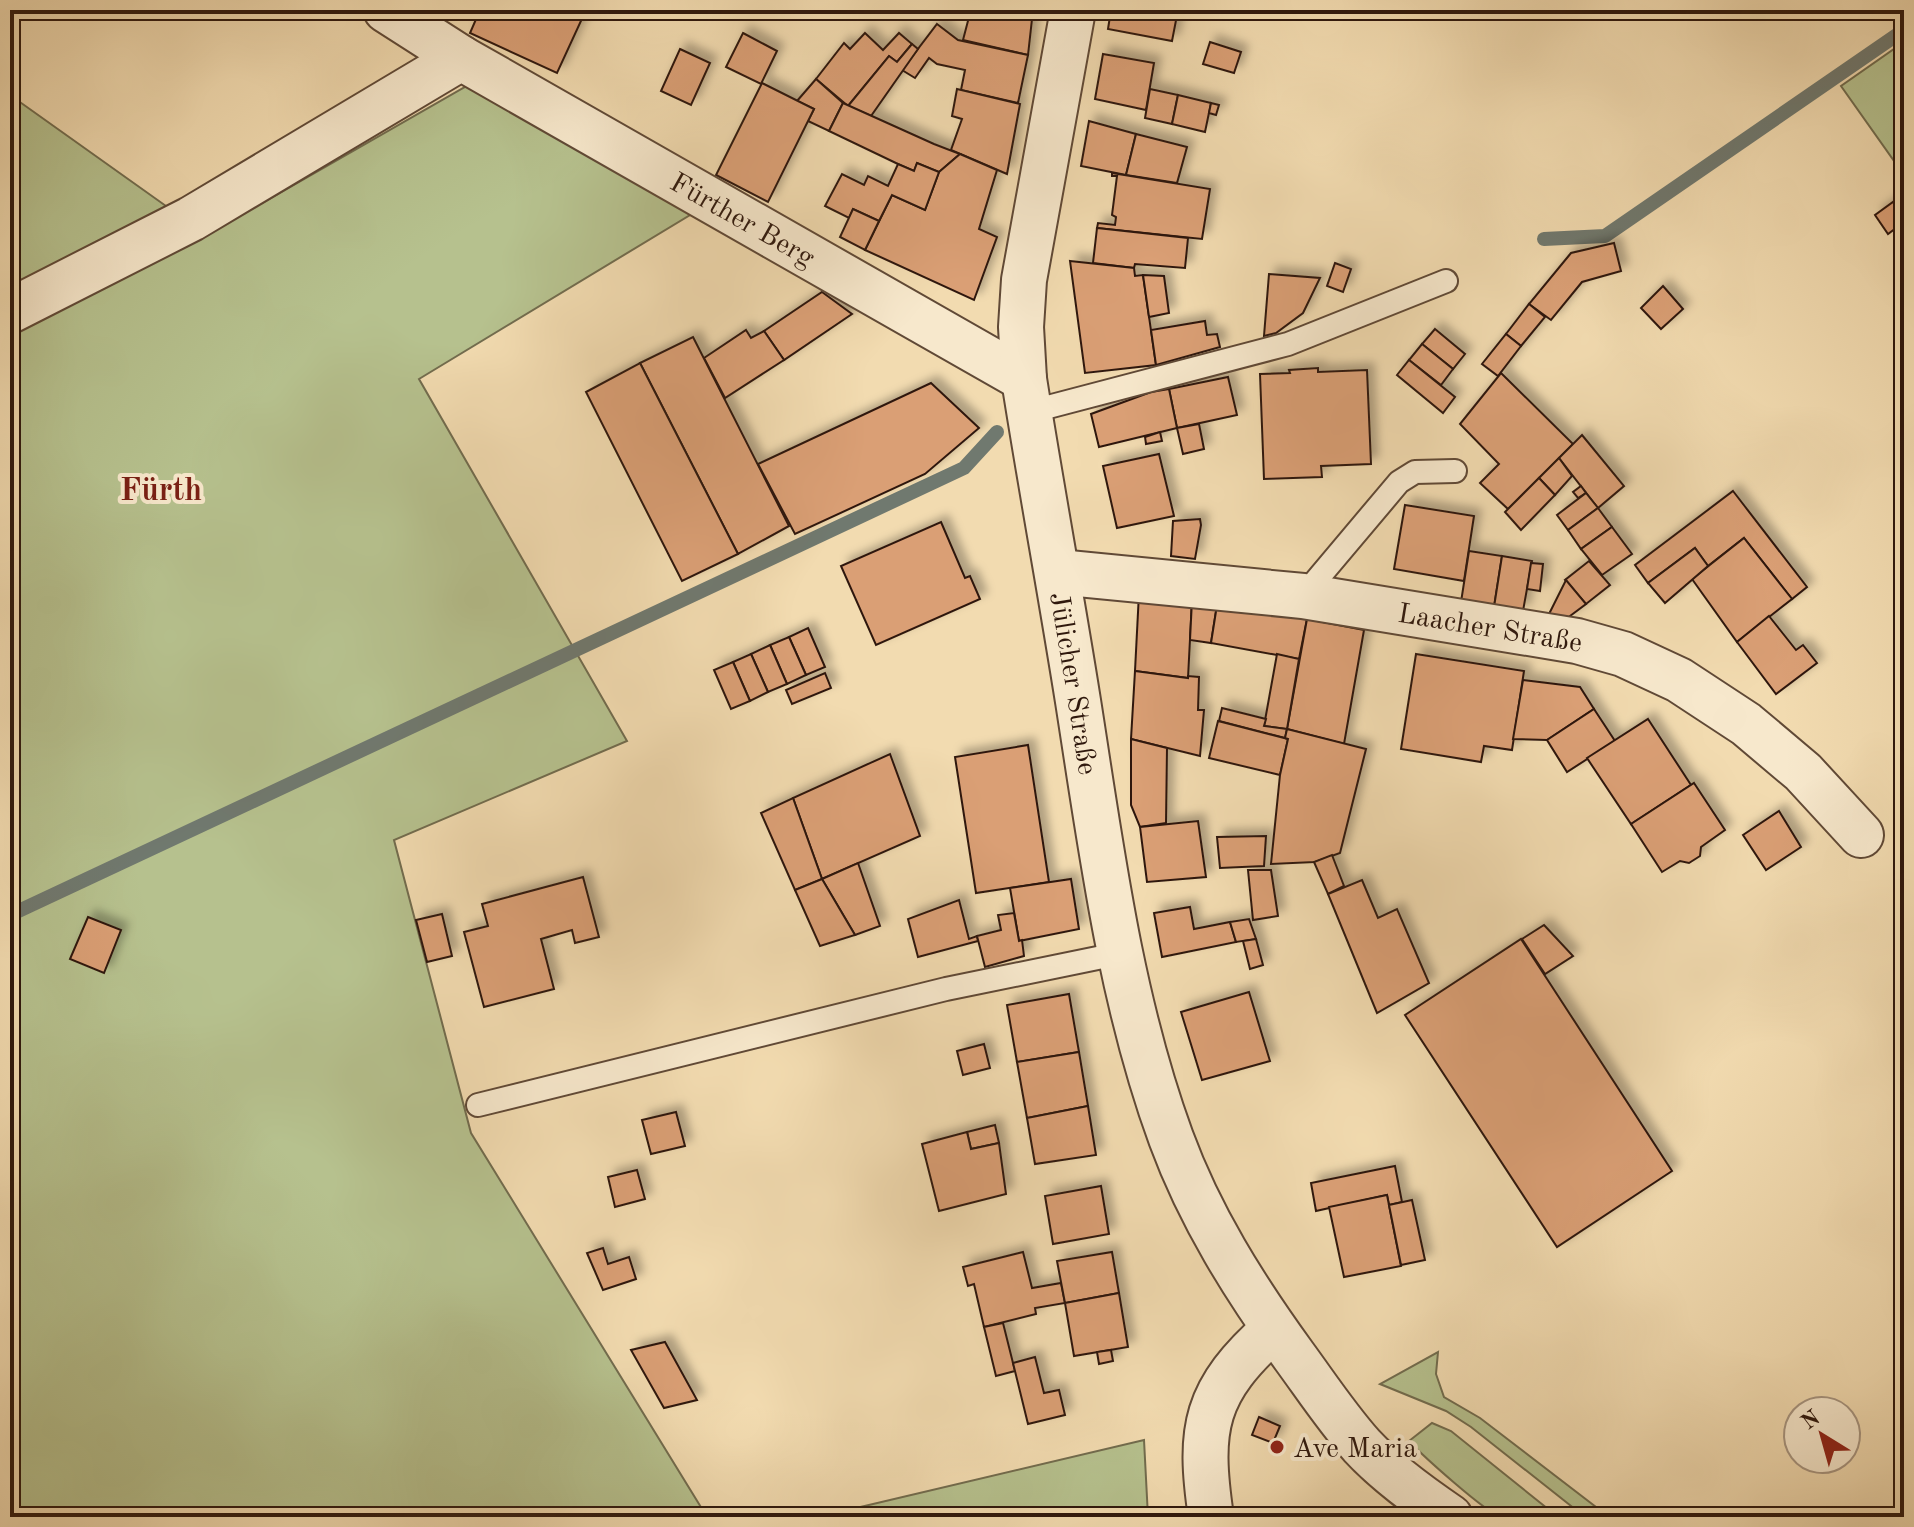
<svg xmlns="http://www.w3.org/2000/svg" width="1914" height="1527" viewBox="0 0 1914 1527" font-family="'Old Standard TT',serif">
<style>
.green{fill:#b6c18e;stroke:#726c4e;stroke-width:2}
.lines{fill:none;stroke-linecap:round;stroke-linejoin:round}
.stream{stroke:#70796f;stroke-width:14}
.building{fill:#da9f75;stroke:#2f180d;stroke-width:2;filter:url(#shadow)}
.service-casing{stroke:#604936;stroke-width:26}
.minor-casing{stroke:#604936;stroke-width:48}
.tertiary-casing{stroke:#604936;stroke-width:48}
.service{stroke:#f7e8cc;stroke-width:22}
.minor{stroke:#f7e8cc;stroke-width:44}
.tertiary{stroke:#f7e8cc;stroke-width:44}
.poi-dot{fill:#8f2418;stroke:#f7e8cc;stroke-width:3}
.labels{text-anchor:middle;stroke-width:8;stroke-linejoin:round;paint-order:stroke}
.street-label{font-size:28px;fill:#2f180d;stroke:#f7e8cc}
.poi-label{font-size:28px;fill:#2f180d;stroke:#f7e8cc;text-anchor:start}
.quarter-label{font-size:32px;font-weight:bold;fill:#7a1f14;stroke:#f7e8cc}
</style>
<defs>
<filter id="shadow"><feDropShadow dx="7" dy="-7" stdDeviation="4" flood-color="#0004"/></filter>
</defs>
<rect width="100%" height="100%" fill="#f2dbb0"/>
<filter id="stains"><feTurbulence type="fractalNoise" baseFrequency=".0025" numOctaves="4"/><feColorMatrix values="0 0 0 0 .2 0 0 0 0 .09 0 0 0 0 .02 0 0 0 .5 -.17"/></filter>
<radialGradient id="worn" r=".72"><stop offset=".6" stop-color="#630" stop-opacity="0"/><stop offset="1" stop-color="#630" stop-opacity=".3"/></radialGradient>
<!-- green -->
<g class="green">
<path d="M1904,42v133l-63,-89z"/>
<path d="M472,83l223,129 -276,167 208,362 -233,99 77,293 236,384h-697v-1188l252,-126z"/>
<path d="M10,95l163,116 -163,78z"/>
<path d="M1438,1352l-2,22 8,23 36,21 129,99h-24l-114,-90 -25,-16 -66,-27z"/>
<path d="M1432,1423l19,8 107,86c-15,0 -43,4 -57,0 -16,-5 -78,-61 -92,-76z"/>
<path d="M1144,1440l4,77h-330z"/>
</g>
<g class="lines">
<!-- stream -->
<g class="stream">
<path d="M1544,239l61,-3 299,-206"/>
<path d="M10,915l954,-447 33,-36"/>
</g>
</g>
<!-- building -->
<g class="building">
<path d="M480,10h106l-29,63 -87,-40z"/>
<path d="M962,10h71l-5,45 -65,-15 6,-23 -8,-2z"/>
<path d="M1111,10h67l-6,31 -64,-12z"/>
<path d="M937,24l21,16 70,15 -10,48 -57,-13 4,-20 -28,-6 -8,-6 -14,20 -13,-8z"/>
<path d="M743,33l34,18 -16,33 -35,-17z"/>
<path d="M865,33l18,17 16,-17 13,11 -15,18 -8,-6 -41,50 -32,-27 28,-36 6,6z"/>
<path d="M1210,42l31,10 -7,21 -31,-9z"/>
<path d="M912,44l6,5 -47,67 -23,-10 41,-50 8,6z"/>
<path d="M680,49l30,14 -19,42 -30,-14z"/>
<path d="M1103,54l51,9 -8,47 -51,-11z"/>
<path d="M816,79l27,24 -14,28 -21,-10 6,-12 -17,-8z"/>
<path d="M762,83l52,26 -46,93 -52,-27z"/>
<path d="M957,89l63,15 -13,70 -56,-24 11,-31 -10,-3z"/>
<path d="M1150,89l28,6 -6,29 -27,-6z"/>
<path d="M1178,95l33,8 -6,29 -33,-8z"/>
<path d="M843,103l91,41 26,10 -21,18 -22,-9 -3,8 -16,-7 -69,-33z"/>
<path d="M1211,103l8,2 -3,10 -7,-2z"/>
<path d="M1089,121l47,13 -10,41 -45,-9z"/>
<path d="M1136,134l51,13 -10,36 -51,-8z"/>
<path d="M960,154l37,16 -18,59 18,8 -23,63 -109,-50 27,-55 33,15 14,-38z"/>
<path d="M917,163l22,9 -14,38 -33,-15 -13,26 -26,-12 -4,9 -24,-12 17,-32 22,11 4,-9 20,10 10,-22 16,7z"/>
<path d="M1112,173l98,16 -8,50 -105,-11 1,-5 17,2 1,-8 -4,-2 5,-39h-5z"/>
<path d="M1893,202l11,15v5l-16,12 -13,-19z"/>
<path d="M853,209l26,12 -14,29 -25,-13z"/>
<path d="M1097,228l91,10 -3,30 -50,-4 -1,4 -41,-5z"/>
<path d="M1614,243l7,28 -39,11 -31,38 -22,-16 42,-51z"/>
<path d="M1070,261l64,7 1,8 8,-1 13,90 -71,8z"/>
<path d="M1335,263l16,6 -8,23 -16,-6z"/>
<path d="M1269,274l51,4 -17,35 -27,20 -12,3z"/>
<path d="M1143,275l21,1 5,37 -20,4z"/>
<path d="M1663,286l20,23 -22,20 -20,-21z"/>
<path d="M822,292l30,22 -68,46 -20,-29z"/>
<path d="M1529,304l16,13 -24,29 -15,-12z"/>
<path d="M1205,321l2,14 10,-1 3,13 -64,18 -5,-35z"/>
<path d="M1435,329l30,25 -12,15 -31,-25z"/>
<path d="M746,330l5,8 13,-7 20,29 -59,38 -21,-40z"/>
<path d="M1506,334l15,12 -23,30 -16,-12z"/>
<path d="M693,337l96,189 -51,28 -98,-191z"/>
<path d="M1422,344l31,25 -12,16 -32,-25z"/>
<path d="M1409,360l46,37 -12,16 -46,-38z"/>
<path d="M640,363l98,191 -56,27 -96,-189z"/>
<path d="M1318,368v4l49,-2 4,94 -50,2 1,11 -58,2 -4,-105 30,-1 -1,-3z"/>
<path d="M1501,373l72,71 -65,65 -28,-26 19,-19 -39,-40z"/>
<path d="M1228,377l9,38 -60,13 -8,-39z"/>
<path d="M931,383l48,45 -54,46 -130,60 -37,-70z"/>
<path d="M1169,389l8,39 -78,19 -8,-33 60,-22z"/>
<path d="M1199,424l5,25 -21,5 -6,-26z"/>
<path d="M1160,432l2,9 -16,3 -1,-7z"/>
<path d="M1582,435l42,51 -26,22 -39,-50z"/>
<path d="M1159,454l15,62 -57,12 -14,-62z"/>
<path d="M1559,458l13,18 -17,19 -16,-17z"/>
<path d="M1539,478l16,17 -34,35 -16,-18z"/>
<path d="M1581,486l5,7 -8,5 -5,-6z"/>
<path d="M1733,491l74,96 -15,12 -48,-61 -36,28 -13,-18 -47,35 -13,-18z"/>
<path d="M1586,493l12,15 -30,22 -11,-15z"/>
<path d="M1405,505l69,11 -10,65 -70,-12z"/>
<path d="M1598,508l14,19 -31,22 -13,-19z"/>
<path d="M1200,519l1,6 -6,34 -24,-3 2,-35z"/>
<path d="M941,522l24,56 5,-2 10,23 -104,46 -35,-79z"/>
<path d="M1612,527l20,27 -30,21 -21,-26z"/>
<path d="M1744,538l48,61 -55,43 -45,-63z"/>
<path d="M1695,548l13,18 -43,37 -17,-20z"/>
<path d="M1469,551l33,5 -8,51 -33,-5z"/>
<path d="M1502,556l30,5 -9,50 -29,-4z"/>
<path d="M1589,561l21,24 -24,19 -21,-24z"/>
<path d="M1531,563l12,1 -3,27 -13,-2z"/>
<path d="M1566,580l20,24 -20,15 -18,-3z"/>
<path d="M1139,593l53,7 -4,78 -53,-7z"/>
<path d="M1192,600l25,5 -6,38 -21,-3z"/>
<path d="M1217,605l90,14 -8,40 -88,-16z"/>
<path d="M1769,616l27,34 7,-5 14,18 -41,31 -39,-52z"/>
<path d="M1307,619l57,11 -20,114 -57,-15z"/>
<path d="M808,628l17,39 -19,8 -17,-38z"/>
<path d="M789,637l17,38 -19,9 -17,-39z"/>
<path d="M770,645l17,39 -19,8 -17,-38z"/>
<path d="M751,654l17,38 -18,9 -17,-39z"/>
<path d="M1277,654l22,5 -12,70 -23,-3z"/>
<path d="M1416,654l108,17 -12,79 -28,-4 -3,16 -80,-13z"/>
<path d="M733,662l17,39 -19,8 -17,-39z"/>
<path d="M1135,671l53,7v-2l11,1 -1,33h6l-4,46 -69,-17z"/>
<path d="M825,673l6,15 -39,16 -6,-14z"/>
<path d="M1523,680l57,7 14,22 -47,31 -34,-1z"/>
<path d="M1222,708l44,11 -2,7 23,3 -2,9 -66,-17z"/>
<path d="M1594,709l21,32 -48,31 -20,-32z"/>
<path d="M1648,719l43,66 -60,39 -44,-66z"/>
<path d="M1218,721l70,18 -8,36 -71,-17z"/>
<path d="M1287,729l79,20 -26,104 -25,9 -44,2 9,-89 8,-36 -3,-1z"/>
<path d="M1131,739l36,9 -1,75 -26,4 -9,-22z"/>
<path d="M1028,745l21,137 -73,11 -21,-136z"/>
<path d="M890,754l30,82 -98,43 -29,-81z"/>
<path d="M1694,783l31,47 -24,17 -1,9 -11,7 -9,-2 -18,11 -31,-48z"/>
<path d="M793,798l29,81 -27,11 -34,-77z"/>
<path d="M1779,811l22,36 -35,23 -23,-35z"/>
<path d="M1198,821l8,56 -59,5 -7,-55z"/>
<path d="M1266,836l-2,30 -44,2 -3,-31z"/>
<path d="M1332,855l12,31 -16,8 -14,-32z"/>
<path d="M858,863l22,63 -25,9 -33,-56z"/>
<path d="M1248,870h23l7,46 -25,4z"/>
<path d="M583,877l16,60 -24,6 -3,-13 -31,9 13,50 -70,18 -20,-75 24,-6 -6,-22z"/>
<path d="M822,879l33,56 -35,11 -25,-56z"/>
<path d="M1071,879l8,50 -60,12 -9,-53z"/>
<path d="M1362,880l16,38 19,-9 32,74 -52,30 -49,-119z"/>
<path d="M959,900l10,39 8,-3 1,5 -60,16 -10,-38z"/>
<path d="M1190,907l4,22 36,-7 6,20 -74,15 -8,-44z"/>
<path d="M1014,913l5,28 3,-1 2,16 -39,11 -8,-31 24,-6 -3,-15z"/>
<path d="M442,914l10,42 -25,6 -11,-42z"/>
<path d="M88,917l33,13 -17,43 -34,-14z"/>
<path d="M1249,919l7,20 -20,3 -6,-20z"/>
<path d="M1544,925l29,31 -28,18 -23,-35z"/>
<path d="M1256,939l7,26 -13,4 -7,-28z"/>
<path d="M1521,939l151,232 -115,76 -152,-232z"/>
<path d="M1249,992l21,69 -68,19 -21,-68z"/>
<path d="M1069,994l10,58 -62,10 -10,-57z"/>
<path d="M984,1044l6,24 -27,7 -6,-24z"/>
<path d="M1079,1052l9,54 -61,12 -10,-56z"/>
<path d="M1088,1106l8,49 -61,9 -8,-46z"/>
<path d="M676,1112l9,34 -34,8 -9,-34z"/>
<path d="M995,1125l4,18 -28,6 -4,-17z"/>
<path d="M967,1132l4,17 28,-6 7,51 -67,17 -17,-67z"/>
<path d="M1395,1166l7,36 -13,3 -2,-10 -71,16 -5,-28z"/>
<path d="M637,1170l8,29 -30,8 -7,-30z"/>
<path d="M1101,1186l8,48 -56,10 -8,-48z"/>
<path d="M1387,1195l14,71 -57,11 -15,-70z"/>
<path d="M1412,1200l13,60 -24,5 -12,-60z"/>
<path d="M603,1248l5,16 21,-7 7,22 -33,11 -16,-37z"/>
<path d="M1023,1252l9,36 29,-5 4,20 -30,5 1,6 -52,13 -10,-43 -6,2 -5,-19z"/>
<path d="M1112,1252l7,41 -54,10 -8,-42z"/>
<path d="M1119,1293l9,54 -54,9 -9,-53z"/>
<path d="M1003,1323l12,48 -19,5 -12,-49z"/>
<path d="M665,1342l32,58 -33,8 -33,-58z"/>
<path d="M1111,1350l2,11 -14,3 -2,-12z"/>
<path d="M1035,1357l9,36 15,-3 6,25 -37,9 -15,-61z"/>
<path d="M1259,1417l21,9 -7,17 -21,-8z"/>
</g>
<g class="lines">
<defs>
<g id="service">
<path d="M1029,412l259,-68 158,-63"/>
<path d="M1303,596l96,-114 16,-10 40,-1"/>
<path d="M478,1105l468,-116 176,-36"/>
</g>
<g id="minor">
<path d="M386,10l75,48"/>
<path id="s1" d="M10,311l181,-92 270,-161 563,321"/>
<path id="s2" d="M1058,572l245,24 274,45 46,13 56,26 67,44 57,48 58,63"/>
<path d="M1211,1517c-13,-89 -7,-126 63,-188"/>
</g>
<g id="tertiary">
<path id="s3" d="M1073,10l-49,270 -3,47 3,52c17,108 37,215 54,322 23,146 42,298 93,437 29,79 73,149 123,218 22,30 43,62 68,90 25,27 57,50 88,71"/>
</g>
</defs>
<!-- service casing -->
<use href="#service" class="service-casing"/>
<!-- minor casing -->
<use href="#minor" class="minor-casing"/>
<!-- tertiary casing -->
<use href="#tertiary" class="tertiary-casing"/>
<!-- service -->
<use href="#service" class="service"/>
<!-- minor -->
<use href="#minor" class="minor"/>
<!-- tertiary -->
<use href="#tertiary" class="tertiary"/>
</g>
<!-- markers -->
<circle class="poi-dot" cx="1277" cy="1447" r="8"/>
<g class="labels">
<!-- street labels -->
<g class="street-label">
<text dy="10" stroke="none"><textPath href="#s1" startOffset="842">Fürther Berg</textPath></text>
<text dy="10" stroke="none"><textPath href="#s2" startOffset="436">Laacher Straße</textPath></text>
<text dy="10" stroke="none"><textPath href="#s3" startOffset="682">Jülicher Straße</textPath></text>
</g>
<!-- poi labels -->
<g class="poi-label">
<text x="1293" y="1457">Ave Maria</text>
</g>
<!-- quarter labels -->
<g class="quarter-label">
<text x="161" y="500">Fürth</text>
</g>
</g>
<!-- margin -->
<rect width="1914" height="1527" fill="none" stroke="#f2dbb0" stroke-width="40"/>
<rect x="12" y="12" width="1890" height="1503" fill="none" stroke="#2f180d" stroke-width="4"/>
<rect x="20" y="20" width="1874" height="1487" fill="none" stroke="#2f180d" stroke-width="2"/>
<!-- north arrow -->
<g transform="translate(1822 1435) rotate(323)"><circle r="38" fill="#f7e8cc" stroke="#a79580" stroke-width="2"/>
<path d="M0-6L14 30L0 20L-14 30Z" fill="#8f2418"/>
<text y="-12" font-size="22" font-weight="bold" text-anchor="middle" fill="#2f180d">N</text>
</g>
<rect width="100%" height="100%" filter="url(#stains)"/>
<rect width="100%" height="100%" fill="url(#worn)"/>
</svg>
